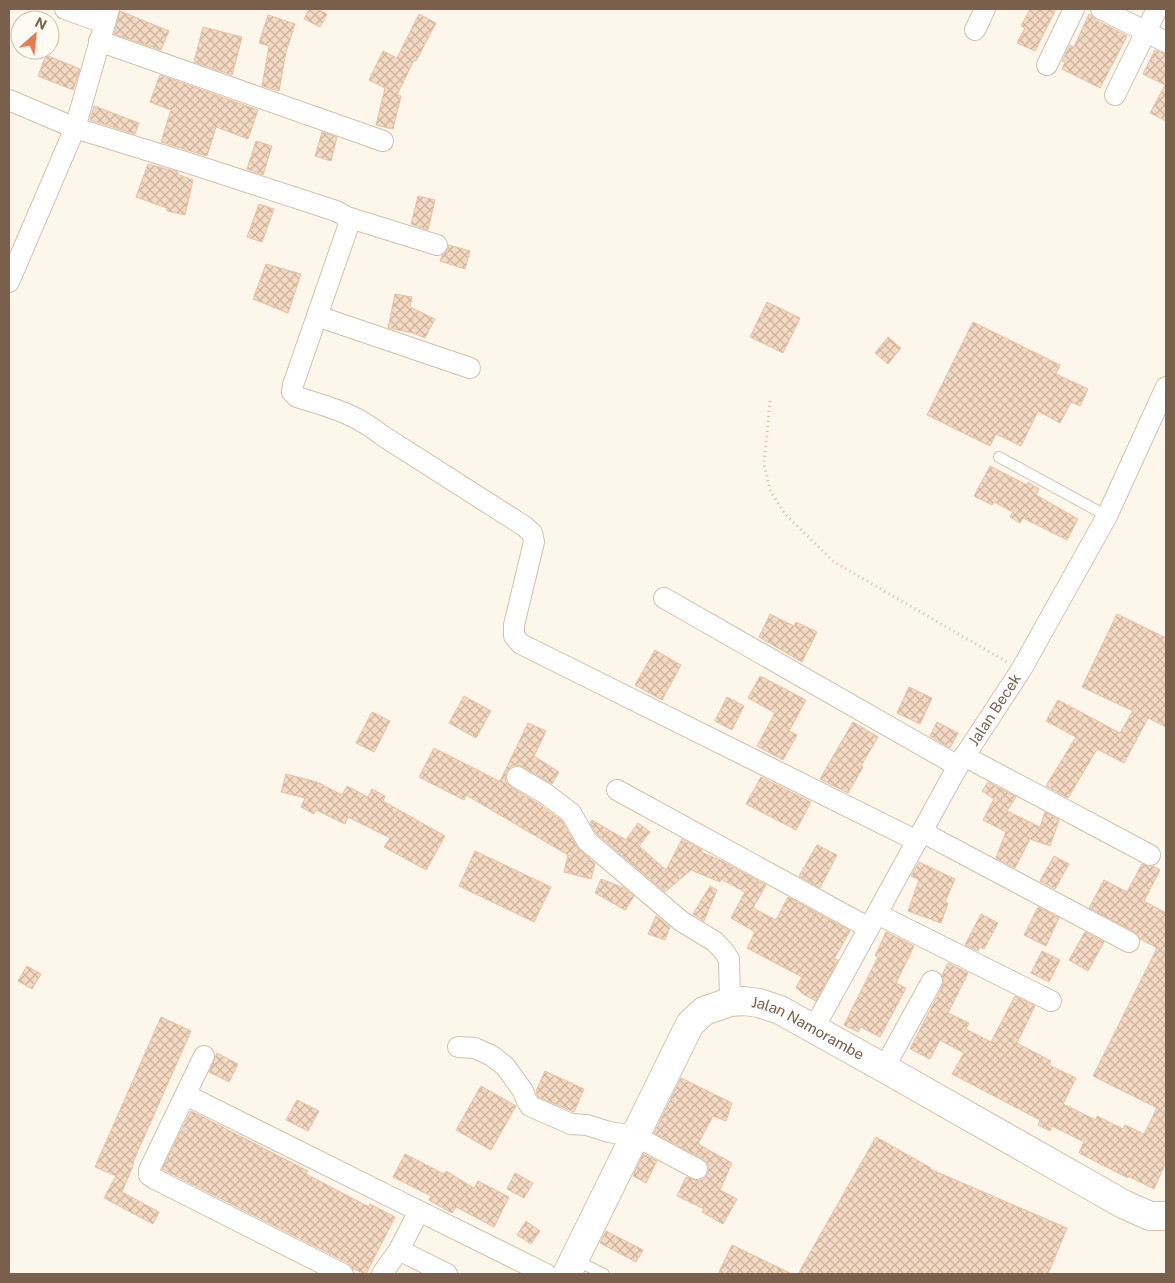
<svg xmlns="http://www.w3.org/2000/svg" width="1175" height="1283" viewBox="0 0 1175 1283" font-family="'Public Sans',sans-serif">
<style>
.building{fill:url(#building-cross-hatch);stroke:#e7c1a2}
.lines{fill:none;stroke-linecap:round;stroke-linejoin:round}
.lane-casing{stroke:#d1c0af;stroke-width:12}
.street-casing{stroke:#d1c0af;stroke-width:22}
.secondary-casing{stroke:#d4c1ad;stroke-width:30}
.path{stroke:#dabca4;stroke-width:3;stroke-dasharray:1 4;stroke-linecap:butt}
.lane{stroke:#fff;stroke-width:10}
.street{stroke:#fff;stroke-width:20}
.secondary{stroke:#fff;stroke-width:28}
.labels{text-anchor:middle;stroke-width:4;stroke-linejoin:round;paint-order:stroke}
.street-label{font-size:15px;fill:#7a604c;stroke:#fffbf3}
</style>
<defs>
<pattern id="building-cross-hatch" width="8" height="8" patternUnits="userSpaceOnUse" patternTransform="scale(1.25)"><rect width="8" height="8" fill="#f4d9c2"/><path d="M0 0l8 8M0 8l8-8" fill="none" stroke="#cbb3a0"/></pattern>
</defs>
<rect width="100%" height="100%" fill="#fdf7eb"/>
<!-- building -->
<g class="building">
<path d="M309,9h8l10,5 -7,13 -16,-8z"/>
<path d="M1030,9h26l-21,42 -18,-8 8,-15 -4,-2z"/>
<path d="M120,11l49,20 -8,19 -47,-16z"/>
<path d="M419,14l17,9 -20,38 -2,-1 -17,35 4,1 -8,33 -17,-4 9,-37 -16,-8 14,-29 14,7z"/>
<path d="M1089,14l7,6 31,16 -27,52 -38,-19 3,-7 -3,-1 8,-16 4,2z"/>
<path d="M268,15l27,9 -9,28 -7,39 -17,-5 7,-40 -10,-3z"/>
<path d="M203,27l39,10 -10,38 -38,-13z"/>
<path d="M1155,50l11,4v67l-16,-8 15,-28 -22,-11z"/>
<path d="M46,55l34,14 -7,21 -35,-14z"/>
<path d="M160,75l98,35 -10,29 -32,-12 -9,29 -46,-14 10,-32 -21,-8z"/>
<path d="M94,106l45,17 -4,11 -45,-14z"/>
<path d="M322,132l15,5 -6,24 -16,-5z"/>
<path d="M256,141l16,5 -9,29 -16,-6z"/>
<path d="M148,164l30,8 -1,2 16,6 -8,35 -18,-4v-3l-31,-11z"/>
<path d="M418,196l17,4 -7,30 -17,-6z"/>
<path d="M259,204l15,5 -12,33 -15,-5z"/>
<path d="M449,245l21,6 -5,18 -25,-8 2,-5 6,-7z"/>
<path d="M266,264l35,10 -13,39 -35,-14z"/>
<path d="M395,294l17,3 -2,10 25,12 -10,19 -12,-5 -25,-5z"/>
<path d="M767,302l33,16 -17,35 -33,-16z"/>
<path d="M973,322l87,43 -4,9 32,15 -8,17 -9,-4 -11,21 -22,-12 -17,35 -25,-12 -6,12 -63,-31z"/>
<path d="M888,337l13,11 -13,16 -13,-11z"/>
<path d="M990,466l37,19 1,-3 11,7 -3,6 42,24 -11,21 -44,-22 -3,5 -10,-6 3,-5 -19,-10 -2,3 -18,-9z"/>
<path d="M770,614l24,12 2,-4 21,10 -15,30 -43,-25z"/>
<path d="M1117,614l49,24v89l-18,-9 -24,45 -27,-14 -29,49 -22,-12 30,-49 -30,-16 12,-21 62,33 13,-22 -51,-24z"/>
<path d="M655,650l26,15 -19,35 -27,-15z"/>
<path d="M760,676l46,24 -17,31 8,4 -14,25 -26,-14 18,-33 -27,-15z"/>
<path d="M909,687l23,11 -12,26 -23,-11z"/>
<path d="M464,696l27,15 -15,27 -27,-15z"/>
<path d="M727,697l17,9 -12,24 -17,-9z"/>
<path d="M372,712l18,9 -16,31 -18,-9z"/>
<path d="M853,722l25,15 -17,29 2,1 -15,26 -28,-14z"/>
<path d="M937,722l21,11 -8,15 -20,-12z"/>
<path d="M528,723l18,8 -12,25 25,16 -7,12 -29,-17 -6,-2 -5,1 -5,5 -2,5 1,6 5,5 28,17 23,17 15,26 18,17 -4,15 -27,-7 4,-17 -102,-60 -2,5 -45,-23 15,-29 65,33 2,-2z"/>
<path d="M286,774l31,8 25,13 5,-9 21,11 4,-8 13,7 -2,5 62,35 -19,34 -42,-23 6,-9 -42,-21 -3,7 -29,-14 -2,4 -13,-7 4,-9 -24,-6z"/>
<path d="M761,777l50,25 -15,28 -50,-26z"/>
<path d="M988,782l28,15 -9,14 33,16 5,-15 14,8 -9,26 -20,-7 -15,29 -19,-10 10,-26 -23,-12 11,-21 -12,-8z"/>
<path d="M592,820l34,20 12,-17 12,9 -11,14 27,24 16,-31 20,11 -1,2 21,9 44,24 -13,23 23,12 12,-23 62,34 -16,28 4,1 -22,41 -13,-7 -7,-7 6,-10 -55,-29 8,-16 -24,-14 14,-26 -24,-13 -1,3 -29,-12 -26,22 -69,-59 -6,-10z"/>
<path d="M817,845l20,10 -17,33 -21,-12z"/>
<path d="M475,851l76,36 -17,35 -75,-36z"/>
<path d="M1054,856l15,8 -14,25 -15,-8z"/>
<path d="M919,862l36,17 -10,23 3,1 -7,20 -33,-12 11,-31 -8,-4z"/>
<path d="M1142,864l11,2 7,4 -16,31 22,12v249l-12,27 -26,-13v2l-49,-25 5,-11 -32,-16 -2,5 -12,-6 2,-5 -88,-46 12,-21 -24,-13 -10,19 -20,-10 32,-62 2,-6 -2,-6 6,-12 20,10 -20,40 21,10 -3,6 25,13 24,-46 20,10 -18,37 34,18 -2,4 27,13 -13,26 33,16 1,-4 26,13 2,-4 19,9 13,-26 -64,-32 64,-128 -17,-9 -5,-7 -46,-24 15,-28 23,12z"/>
<path d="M601,879l23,9 10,8 -9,14 -30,-17z"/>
<path d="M710,886l7,4 -13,31 -11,-7z"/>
<path d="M1038,907l21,11 -13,28 -22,-11z"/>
<path d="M981,914l17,9 -14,26 -4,-2 -2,4 -13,-6z"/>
<path d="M656,916l14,11 -5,13 -17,-6z"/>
<path d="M886,932l28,14 -18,37 10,5 -26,49 -19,-10 -3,5 -14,-7 34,-68 -3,-1z"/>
<path d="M1085,932l19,10 -16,29 -19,-11z"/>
<path d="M1042,951l18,9 -11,22 -18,-9z"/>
<path d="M27,966l14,8 -9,15 -14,-8z"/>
<path d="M161,1017l30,14 -58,131 1,1 -12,29 37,20 -6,12 -49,-26 12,-22 -21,-9z"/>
<path d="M217,1053l21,11 -9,18 -20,-10z"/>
<path d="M545,1071l39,18 -10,23 -36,-15 -2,-6z"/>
<path d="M681,1078l51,25 -6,18 -13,-5 -15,28 34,19 -12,27 17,9 -14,25 -21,-12 2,-3 -27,-13 9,-19 12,4 6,-2 3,-4 2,-6 -2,-7 -4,-3 -49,-26z"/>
<path d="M481,1086l35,20 -25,44 -35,-20z"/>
<path d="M297,1100l22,11 -11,20 -22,-11z"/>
<path d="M191,1111l117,60 -2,3 63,33 1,-3 25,13 -29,57 -13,-5 -5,-6 -186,-94z"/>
<path d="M876,1137l55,31 -1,1 137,59 -19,46h-250z"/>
<path d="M405,1154l39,20 2,-3 28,17 4,-7 31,16 -15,30 -38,-20 -4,6 -23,-13 2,-4 -38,-19z"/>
<path d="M643,1154l14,7 -11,22 -13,-7z"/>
<path d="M515,1173l18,10 -9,15 -17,-9z"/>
<path d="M526,1221l14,10 -9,13 -14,-9z"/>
<path d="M606,1231l37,19 -7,12 -36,-19z"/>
<path d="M732,1245l60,29h-74z"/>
</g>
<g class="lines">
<defs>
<g id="lane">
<path d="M999,457l108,59"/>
<path d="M575,1260l29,14"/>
</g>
<g id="street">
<path d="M65,9l39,14"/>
<path d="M1101,9l65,33"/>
<path d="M975,30l10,-21"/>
<path d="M99,41l284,100"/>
<path d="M1047,65l27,-56"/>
<path d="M1115,95l42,-86"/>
<path d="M9,100l66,28 123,38 138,45 11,6 90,28"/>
<path d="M347,217l2,7 -56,161 -1,7 5,5c35,11 57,16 86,39l141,90 8,7 2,9 -20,83v11l7,8 396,197"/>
<path d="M9,282l66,-154 34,-119"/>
<path d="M317,316l153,52"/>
<path d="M664,598l294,168"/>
<path d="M964,756l186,99"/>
<path d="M517,777l29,17 25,19 16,28 94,80 33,20 8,8 7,10 1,43"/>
<path d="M617,790l252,138"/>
<path d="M922,832l207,110"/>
<path d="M877,914l174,87"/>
<path id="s1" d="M814,1028l144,-262 63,-96 86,-154 59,-129"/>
<path d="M458,1047l17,1 17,8 13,10 18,25 3,8 4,7 41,18 16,1 22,7 26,4 62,33"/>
<path d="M204,1056l-55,114v5l6,4 188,95"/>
<path d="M884,1068l48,-87"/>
<path d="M186,1095l233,116 -20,39 -17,24"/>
<path d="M419,1211l127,63"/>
<path d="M399,1250l48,24"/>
</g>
<g id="secondary">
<path id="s2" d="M567,1274l123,-250 14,-13 26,-9 14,-1 15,2 21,7 104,58 239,136 27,12h16"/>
</g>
</defs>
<!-- lane casing -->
<use href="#lane" class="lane-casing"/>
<!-- street casing -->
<use href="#street" class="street-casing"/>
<!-- secondary casing -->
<use href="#secondary" class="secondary-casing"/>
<!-- path -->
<path class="path" d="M770,401l-6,63 6,26 14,23 50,49 173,100"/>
<!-- lane -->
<use href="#lane" class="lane"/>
<!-- street -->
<use href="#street" class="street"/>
<!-- secondary -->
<use href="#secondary" class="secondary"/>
</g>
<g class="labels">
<!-- street labels -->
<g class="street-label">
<text dy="5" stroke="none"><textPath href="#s1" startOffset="366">Jalan Becek</textPath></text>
<text dy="5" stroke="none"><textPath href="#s2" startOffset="409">Jalan Namorambe</textPath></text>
</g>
</g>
<!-- border -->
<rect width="1175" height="1283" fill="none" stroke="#7a604c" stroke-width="20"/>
<!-- north arrow -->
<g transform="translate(35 35) rotate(27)"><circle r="24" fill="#fffbf3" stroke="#cabdb0"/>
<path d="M0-4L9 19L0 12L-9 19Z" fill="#e97b4f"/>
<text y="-8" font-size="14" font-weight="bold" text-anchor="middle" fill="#7a604c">N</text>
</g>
</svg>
